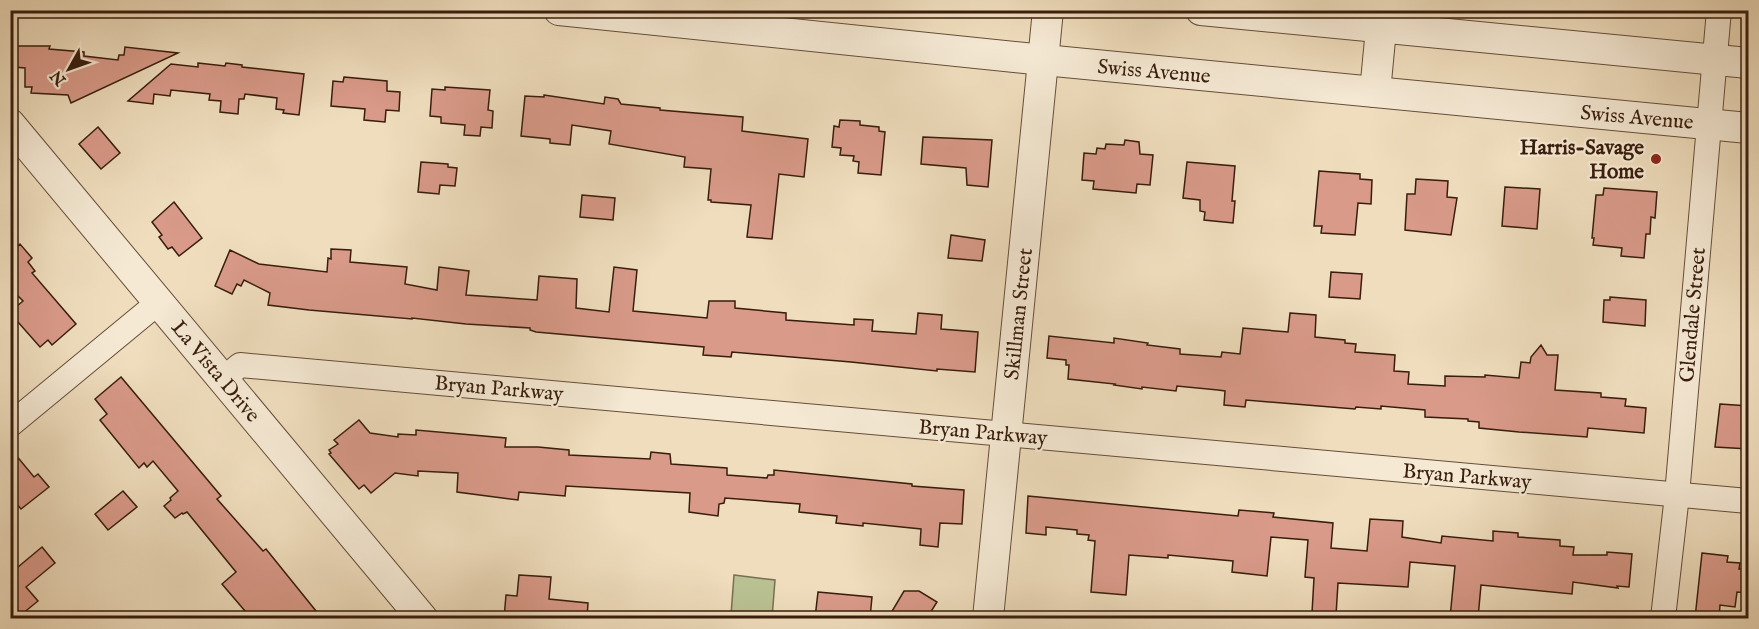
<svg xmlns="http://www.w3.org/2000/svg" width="1759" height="629" viewBox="0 0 1759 629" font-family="'IM FELL English',serif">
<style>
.green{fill:#b9c192;stroke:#786f50;stroke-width:1.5}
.building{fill:#d99a89;stroke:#381d0d;stroke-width:1.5}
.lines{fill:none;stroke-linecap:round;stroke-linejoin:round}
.minor-casing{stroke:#664d39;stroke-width:26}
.tertiary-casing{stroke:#664d39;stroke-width:32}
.minor{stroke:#f5e9d4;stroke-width:24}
.tertiary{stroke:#f5e9d4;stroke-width:30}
.poi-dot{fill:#8f2418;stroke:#f5e9d4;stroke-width:2}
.labels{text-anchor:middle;stroke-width:4.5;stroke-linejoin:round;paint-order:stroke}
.street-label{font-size:21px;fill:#381d0d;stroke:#f5e9d4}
.poi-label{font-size:21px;font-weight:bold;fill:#381d0d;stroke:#f5e9d4;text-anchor:end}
</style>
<rect width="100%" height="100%" fill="#efddbd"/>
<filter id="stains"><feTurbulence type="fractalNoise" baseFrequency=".00333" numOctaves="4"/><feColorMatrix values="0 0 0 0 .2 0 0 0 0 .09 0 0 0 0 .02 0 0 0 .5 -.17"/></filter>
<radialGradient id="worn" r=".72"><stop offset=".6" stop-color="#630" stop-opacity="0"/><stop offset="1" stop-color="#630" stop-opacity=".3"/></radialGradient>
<!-- green -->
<path class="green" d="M734,575l41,5 -3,38h-14l-27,-3z"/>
<!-- building -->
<g class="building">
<path d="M15,46h35l-1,3 35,3v4l34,4 1,-5h5l1,-8 53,6 -107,50 -3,-8 -37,-2 1,-6h-7v-19l-11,-1z"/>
<path d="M198,63l27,3 1,-3 16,2v2l62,7 -5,41 -16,-2 1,-3 -8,-1 1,-11 -32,-4 -1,5h-5l-1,15 -18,-2 1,-11 -12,-1 1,-6 -39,-4 -1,6 -16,-2 -1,10 -25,-3 43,-37 27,3z"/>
<path d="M344,77l43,4v10l13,1 -1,19 -13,-1 -1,12 -21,-2 1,-11 -34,-3 2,-25 10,1z"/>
<path d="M445,87l45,3 -2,20 5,1 -1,17 -11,-1 -1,9 -16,-1 1,-10 -24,-2v-6l-11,-1 2,-27 13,1z"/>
<path d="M544,95l60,9 1,-7 13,2 3,5 39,4v2l83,7 -1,14 66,8 -4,38 -25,-3 -7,65 -25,-2 4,-32 -40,-3v-2h-3l3,-31 -27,-2 1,-10 -76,-13 2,-13 -39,-6 -2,20 -20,-2v-4l-29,-3 4,-40 19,1z"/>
<path d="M840,120l20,1v4l19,2v4l6,1 -4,43 -23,-2 1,-11 -6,-1 1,-5 -14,-1 1,-7 -9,-1 2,-21 5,1z"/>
<path d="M98,127l22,26 -19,16 -22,-25z"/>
<path d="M923,137l69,3 -4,47 -21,-2 -1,-17 -45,-4z"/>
<path d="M1125,140l14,2 1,12 13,1 -3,30 -13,-1 -1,9 -43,-4 1,-8 -12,-1 2,-27 12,1 1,-6 8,1 1,-5 18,1z"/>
<path d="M421,162l27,2v3l9,1 -2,18 -15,-1 -1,9 -21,-2z"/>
<path d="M1187,162l48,4 -3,35h3l-2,22 -29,-3 1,-8 -5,-1v-11l-17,-2z"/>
<path d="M1319,171l41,3v5l12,1 -1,24 -13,-1 -3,32 -34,-2 1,-7h-8z"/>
<path d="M1416,179l32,2 -1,16 10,1 -6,37 -46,-5 2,-36h8z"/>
<path d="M1505,187l35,2 -3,40 -35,-3z"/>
<path d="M1604,188l53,4 -2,26 -4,-1 -1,17h-4l-2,24 -23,-2 1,-8 -29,-3 1,-7h-2l4,-43h7z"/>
<path d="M582,195l33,3 -2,22 -33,-3z"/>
<path d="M174,202l28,36 -23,18 -7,-9 -4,2 -9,-12 3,-2 -10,-13z"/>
<path d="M951,235l34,5 -3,21 -34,-3z"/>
<path d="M10,242l6,6 4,-4 12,14 -4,4 7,9 -3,2 44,51 -24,21 -4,-5 -8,7 -30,-34v-1l13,-11 -13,-13z"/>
<path d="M331,249l20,1 -1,12 57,5 -2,17 32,6 2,-23 30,4 -3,24 71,5 2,-24 38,3 -1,29 33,4 5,-45 23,3 -4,41 74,7 2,-17h26v7l51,5v7l68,5v-6l19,1 -1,11 44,3 2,-21 24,2 -1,14 37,3 -3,40 -38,-3v2l-86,-9 -119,-10 -1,5 -28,-2 1,-8 -168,-15 -6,-2v-2l-64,-4 -54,-6v1l-103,-9 -41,-5 2,-12 -26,-13 -3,6 -4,-2 -5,10 -17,-8 15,-36 29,14 68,8 1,-14 3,1z"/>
<path d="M1331,272l31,2 -2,25 -31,-2z"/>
<path d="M1610,297l36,3 -1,26 -42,-4 1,-22h6z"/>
<path d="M1290,313l26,2 -1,22 30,3v3l11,1 -1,8 40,3 -1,16 15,1 -1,12 37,2v-10l40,1v-2l34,3 2,-16 9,1 1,-6 10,-12 6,10h11l-3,35 46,3v4l25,2 -1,7 21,2 -2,25 -56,-5 -1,9 -68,-5 -40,-4v-6l-11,-1v-2l-43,-2v-7l-44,-4v3l-25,-2 -1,2 -109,-9 -1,7 -21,-2 1,-14 -7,-1 -41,-4 -1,5 -34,-4v2l-28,-4 1,-1 -47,-5 1,-14h-3v-5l-19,-2 2,-22 65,7v-5l34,5 -1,2 33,4v5l41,3 1,-5 18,2 3,-26 45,4z"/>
<path d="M121,377l100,119 -4,3 46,52 3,-2 50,62 -9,7h-56l-29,-34 14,-12 -49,-60 -4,2 -1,-1 -7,5 -11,-12 7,-6 -1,-2 8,-7 -25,-30 -6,6 -3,-4 -5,5 -39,-48 7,-6 -12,-15z"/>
<path d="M1720,404l29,2v43l-34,-2z"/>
<path d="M359,420l11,13 28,4v-3l18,1v-5l90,8 -1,9h33l31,3v5l81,4 1,-7 19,2 1,10 56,4v7l40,3 1,-3h6v-5l138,14v2l52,4 -2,34 -22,-1 -2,24 -18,-2 1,-16 -58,-6v3l-27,-3 1,-7 -38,-4 1,-8 -75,-6 -1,5 -5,1 -1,12 -29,-4 1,-19 -124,-7 -1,10 -46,-4 -1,8 -61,-8 1,-19 -40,-2v5l-23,-3 -24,20 -7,-8 -5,4 -30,-35 2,-1 -2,-3 9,-6 -4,-4z"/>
<path d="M10,448l24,29 4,-3 11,13 -28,22 -11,-13z"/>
<path d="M123,491l14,16 -29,23 -13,-16z"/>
<path d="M1028,496l210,20 1,-6 35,3 -1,4 60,6 -2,25 36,3 3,-32 33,2 -1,16 39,6 1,-7 51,5v-10l25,2v4l42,3v6l14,1 -1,8h34v-3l25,2 -3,33 -12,-1 1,2 -45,-6 -1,12 -91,-9 -3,33h-28l5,-52 -45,-4 -2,25 -70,-4 -2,32 -24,-2 2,-35 -9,-1 3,-37 -37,-3 -4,39 -35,-4 1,-11 -65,-6v3l-39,-3 -3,40 -35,-3 4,-51 -7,-1 1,-5 -12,-1v-4l-31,-3v8l-20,-2z"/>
<path d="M42,547l13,16 -29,24 12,14 -21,17h-7v-48l2,2z"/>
<path d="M1702,553l26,3 -1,6 13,1 -1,6h10v24l-12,-1 -2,15 -15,-2 -1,13h-24z"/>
<path d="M519,575l32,2 -2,22 39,4 -1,15h-83l2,-23 11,1z"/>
<path d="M904,591h15l18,11 -10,16h-39z"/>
<path d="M818,592l54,5 -2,21h-55z"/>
</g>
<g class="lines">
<defs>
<g id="minor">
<path d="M223,379l17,-14 1508,136"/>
<path d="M10,425l149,-123"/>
<path d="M1663,618l14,-123 42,-485"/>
</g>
<g id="tertiary">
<path d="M559,10l485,50 704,68"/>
<path d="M1201,10l547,53"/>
<path d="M1375,92l6,-63"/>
<path d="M10,124l412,494"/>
<path d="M988,618l60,-608"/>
</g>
</defs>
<!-- minor casing -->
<use href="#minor" class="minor-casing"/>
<!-- tertiary casing -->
<use href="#tertiary" class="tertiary-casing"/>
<!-- minor -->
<use href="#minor" class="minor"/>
<!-- tertiary -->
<use href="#tertiary" class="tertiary"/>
</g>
<!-- markers -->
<circle class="poi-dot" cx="1656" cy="159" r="6"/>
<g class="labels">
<!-- street labels -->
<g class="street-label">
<text transform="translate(1154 71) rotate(5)" y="7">Swiss Avenue</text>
<text transform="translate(1637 117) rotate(5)" y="7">Swiss Avenue</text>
<text transform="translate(1018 314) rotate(-84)" y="7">Skillman Street</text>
<text transform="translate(1692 315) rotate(-85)" y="7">Glendale Street</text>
<text transform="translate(216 371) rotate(50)" y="7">La Vista Drive</text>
<text transform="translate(499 388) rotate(5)" y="7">Bryan Parkway</text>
<text transform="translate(983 432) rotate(5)" y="7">Bryan Parkway</text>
<text transform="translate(1467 476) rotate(5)" y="7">Bryan Parkway</text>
</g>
<!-- poi labels -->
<g class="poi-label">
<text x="1644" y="154">Harris-Savage<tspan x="1644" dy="24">Home</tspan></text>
</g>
</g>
<!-- margin -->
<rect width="1759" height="629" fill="none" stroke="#efddbd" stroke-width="36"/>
<rect x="12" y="12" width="1735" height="605" fill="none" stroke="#381d0d" stroke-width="3"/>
<rect x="18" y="18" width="1723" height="593" fill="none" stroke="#381d0d" stroke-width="1.5"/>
<!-- north arrow -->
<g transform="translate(69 69) rotate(230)" stroke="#f5e9d4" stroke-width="4.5" paint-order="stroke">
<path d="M0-4.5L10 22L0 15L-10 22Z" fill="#381d0d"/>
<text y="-9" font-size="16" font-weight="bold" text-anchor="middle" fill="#381d0d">N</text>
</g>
<rect width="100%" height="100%" filter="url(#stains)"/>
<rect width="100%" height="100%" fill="url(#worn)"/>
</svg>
